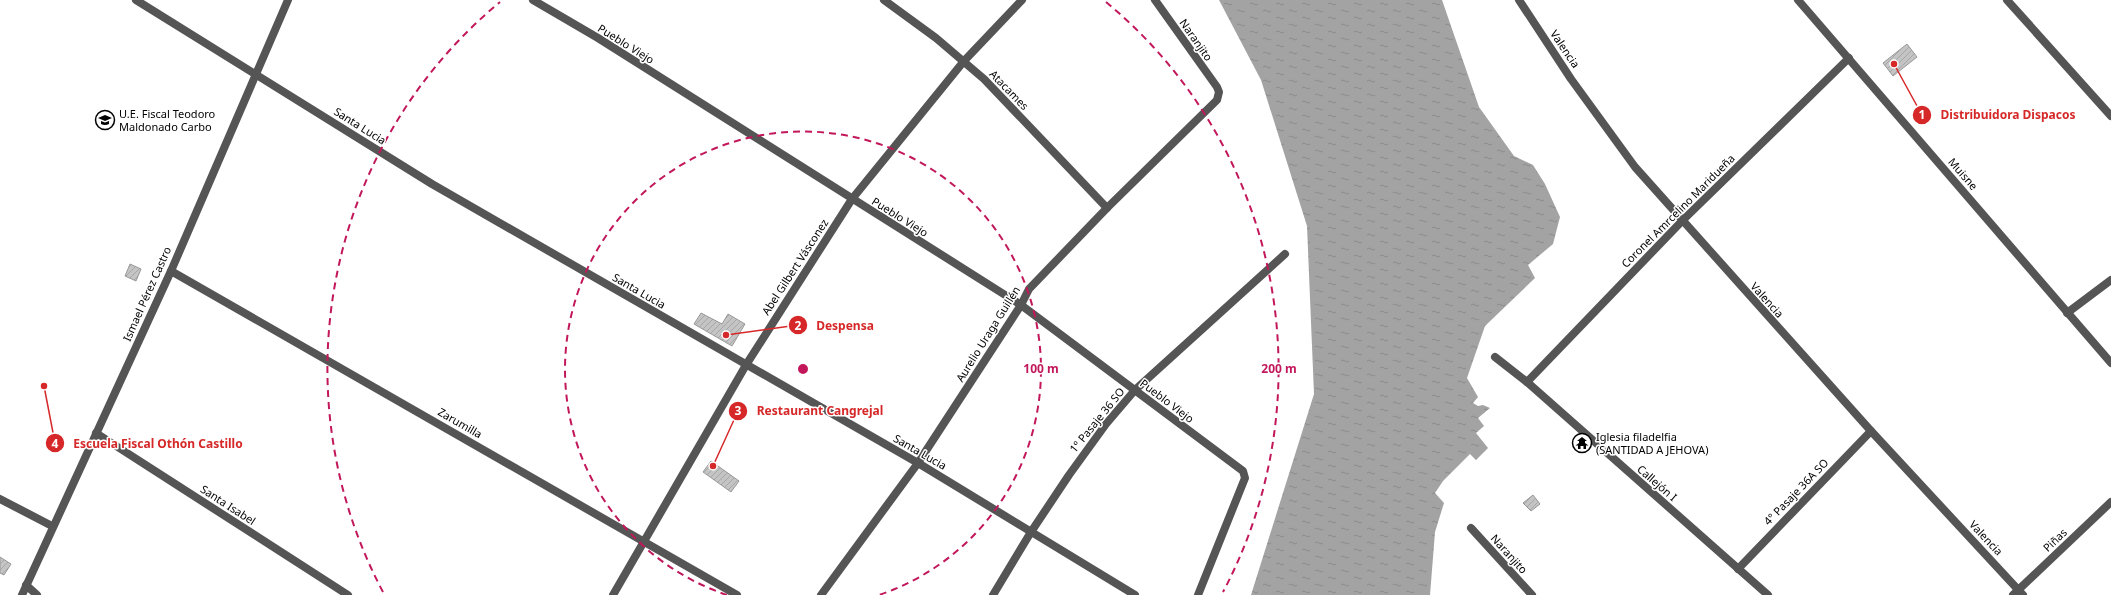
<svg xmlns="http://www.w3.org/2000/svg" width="2111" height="595" viewBox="0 0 2111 595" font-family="'Noto Sans',sans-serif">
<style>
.water{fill:url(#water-ripples)}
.building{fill:url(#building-hatch);stroke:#999}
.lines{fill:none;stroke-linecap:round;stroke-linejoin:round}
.minor{stroke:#555;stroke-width:8}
.ring{fill:none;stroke:#c2185b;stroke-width:2;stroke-dasharray:7 5}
.labels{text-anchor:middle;stroke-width:3;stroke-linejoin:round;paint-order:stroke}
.street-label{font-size:11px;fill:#000;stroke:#fff}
.poi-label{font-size:11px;fill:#000;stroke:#fff;text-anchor:start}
.centre{fill:#c2185b;stroke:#fff;stroke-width:2}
.ring-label{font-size:12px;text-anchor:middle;font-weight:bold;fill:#c2185b;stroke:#fff;stroke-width:3;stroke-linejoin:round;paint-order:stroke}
.leader{fill:none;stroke:#d62828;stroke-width:1.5}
.callout-dot{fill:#d62828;stroke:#fff;stroke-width:1.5}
.mark-label{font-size:12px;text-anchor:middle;font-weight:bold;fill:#fff}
.callout-label{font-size:12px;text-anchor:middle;font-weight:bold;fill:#d62828;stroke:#fff;stroke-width:3;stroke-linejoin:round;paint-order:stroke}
</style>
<defs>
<pattern id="water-ripples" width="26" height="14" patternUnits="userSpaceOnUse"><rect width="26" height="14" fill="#a3a3a3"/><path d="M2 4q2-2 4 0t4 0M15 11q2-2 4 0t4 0" fill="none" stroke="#8b8b8b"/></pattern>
<pattern id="building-hatch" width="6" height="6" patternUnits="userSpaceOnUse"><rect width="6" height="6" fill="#c4c4c4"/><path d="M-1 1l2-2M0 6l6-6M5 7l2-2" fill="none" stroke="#a7a7a7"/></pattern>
</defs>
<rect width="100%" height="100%" fill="#fff"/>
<!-- water -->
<path class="water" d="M1219,0h223l37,107 35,49 19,9 12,19 15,33 -7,27 -25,21 7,13 -50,48 -18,52 11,19 -5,6 5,3 5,-1 7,3 -12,10 6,8 -8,7 12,15 -12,12 -6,-6 -27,27 -8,12 9,10 -9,29 -5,63h-179l63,-201 -7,-168 -46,-146z"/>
<!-- building -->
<g class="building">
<path d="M1907,44l10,13 -24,19 -10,-13z"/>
<path d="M130,264l11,5 -5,12 -11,-5z"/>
<path d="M701,313l21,11 6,-10 17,10 -13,22 -38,-22z"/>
<path d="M711,461l28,20 -8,11 -28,-20z"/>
<path d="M1533,495l7,9 -9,7 -8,-8z"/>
<path d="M0,557l11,7 -7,11 -4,-2z"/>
</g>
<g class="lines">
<!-- minor -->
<g class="minor">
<path d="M136,0l296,184 486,279 217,132"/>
<path d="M533,0l65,38 423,267 222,166 2,7 -47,117"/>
<path d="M884,0l52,38 48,41 123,129"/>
<path d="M1519,0l52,79 64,88 236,264 152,164"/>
<path d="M1798,0l313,363"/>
<path d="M2007,0l104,116"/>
<path d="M171,271l566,324"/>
<path d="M2067,313l44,-33"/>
<path d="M1495,357l32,25 241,213"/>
<path d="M1527,382l155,-161 167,-163"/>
<path d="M96,433l252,162"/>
<path d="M0,499l52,27"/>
<path d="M1471,528l61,67"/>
<path d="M1738,569l133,-138"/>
<path d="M26,585l11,10"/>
<path d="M22,595l149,-324 117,-271"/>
<path d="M613,595l133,-230 106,-166 112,-138 58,-61"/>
<path d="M821,595l97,-132 103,-158 8,-16 78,-81 110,-108 2,-8 -2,-5 -62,-87"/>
<path d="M993,595l38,-63 38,-57 37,-51 29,-34 150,-136"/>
<path d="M2013,595l98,-93"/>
</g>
</g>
<!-- distance rings -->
<g class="ring">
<path d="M727 595A238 238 0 1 1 879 595"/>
<path d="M383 592A476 476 0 0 1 500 2M1106 2A476 476 0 0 1 1223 592"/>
</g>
<!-- icons -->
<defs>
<symbol id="school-ring" viewBox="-11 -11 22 22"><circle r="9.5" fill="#fff" stroke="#000" stroke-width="1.5"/><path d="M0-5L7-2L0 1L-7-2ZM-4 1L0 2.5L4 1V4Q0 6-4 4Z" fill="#000"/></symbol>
<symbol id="temple-ring" viewBox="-11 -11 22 22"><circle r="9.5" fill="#fff" stroke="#000" stroke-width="1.5"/><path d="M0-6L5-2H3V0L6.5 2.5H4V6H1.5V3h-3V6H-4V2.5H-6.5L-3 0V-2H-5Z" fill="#000"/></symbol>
</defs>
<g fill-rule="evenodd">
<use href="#school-ring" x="94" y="109" width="22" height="22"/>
<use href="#temple-ring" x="1571" y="432" width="22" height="22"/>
</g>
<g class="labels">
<!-- street labels -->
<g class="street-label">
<text transform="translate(1196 40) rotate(55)" y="4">Naranjito</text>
<text transform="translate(626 44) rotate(32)" y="4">Pueblo Viejo</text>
<text transform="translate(1565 49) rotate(56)" y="4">Valencia</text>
<text transform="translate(1009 90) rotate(46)" y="4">Atacames</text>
<text transform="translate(360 126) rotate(32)" y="4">Santa Lucia</text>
<text transform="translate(1963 174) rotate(49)" y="4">Muisne</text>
<text transform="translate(1678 211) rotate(-45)" y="4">Coronel Amrcelino Maridueña</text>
<text transform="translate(900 217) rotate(32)" y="4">Pueblo Viejo</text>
<text transform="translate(795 267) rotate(-57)" y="4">Abel Gilbert Vásconez</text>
<text transform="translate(639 291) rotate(30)" y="4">Santa Lucia</text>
<text transform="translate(147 294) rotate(-66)" y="4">Ismael Pérez Castro</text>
<text transform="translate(1767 300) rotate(48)" y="4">Valencia</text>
<text transform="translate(988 334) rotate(-58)" y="4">Aurelio Uraga Guillén</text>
<text transform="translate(1167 401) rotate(37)" y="4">Pueblo Viejo</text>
<text transform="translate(1097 420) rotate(-51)" y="4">1º Pasaje 36 SO</text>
<text transform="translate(460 423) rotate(30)" y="4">Zarumilla</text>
<text transform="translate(920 452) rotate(30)" y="4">Santa Lucia</text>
<text transform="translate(1657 483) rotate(41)" y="4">Callejón I</text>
<text transform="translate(1796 492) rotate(-46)" y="4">4° Pasaje 36A SO</text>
<text transform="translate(228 505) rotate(33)" y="4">Santa Isabel</text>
<text transform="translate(1986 538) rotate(47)" y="4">Valencia</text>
<text transform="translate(2055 540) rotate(-44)" y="4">Piñas</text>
<text transform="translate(1509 554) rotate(48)" y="4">Naranjito</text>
</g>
<!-- poi labels -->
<g class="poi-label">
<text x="119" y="118">U.E. Fiscal Teodoro<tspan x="119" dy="13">Maldonado Carbo</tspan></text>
<text x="1596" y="441">Iglesia filadelfia<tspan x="1596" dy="13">(SANTIDAD A JEHOVA)</tspan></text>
</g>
</g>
<circle cx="803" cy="369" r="6" class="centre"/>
<g class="ring-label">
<text x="1041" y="373">100 m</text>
<text x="1279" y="373">200 m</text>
</g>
<!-- callouts -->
<path class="leader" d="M1894 64L1922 115M726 335L798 325M713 466L738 411M44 386L55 443"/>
<g class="callout-dot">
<circle cx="1894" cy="64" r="4"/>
<circle cx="726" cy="335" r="4"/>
<circle cx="713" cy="466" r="4"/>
<circle cx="44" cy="386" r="4"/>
<circle cx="1922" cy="115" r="10"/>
<circle cx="798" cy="325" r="10"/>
<circle cx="738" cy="411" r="10"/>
<circle cx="55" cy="443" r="10"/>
</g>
<g class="mark-label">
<text x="1922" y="119">1</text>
<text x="798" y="330">2</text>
<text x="738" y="415">3</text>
<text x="55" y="448">4</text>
</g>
<g class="callout-label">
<text x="2008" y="119">Distribuidora Dispacos</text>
<text x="845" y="330">Despensa</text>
<text x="820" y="415">Restaurant Cangrejal</text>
<text x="158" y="448">Escuela Fiscal Othón Castillo</text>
</g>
</svg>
